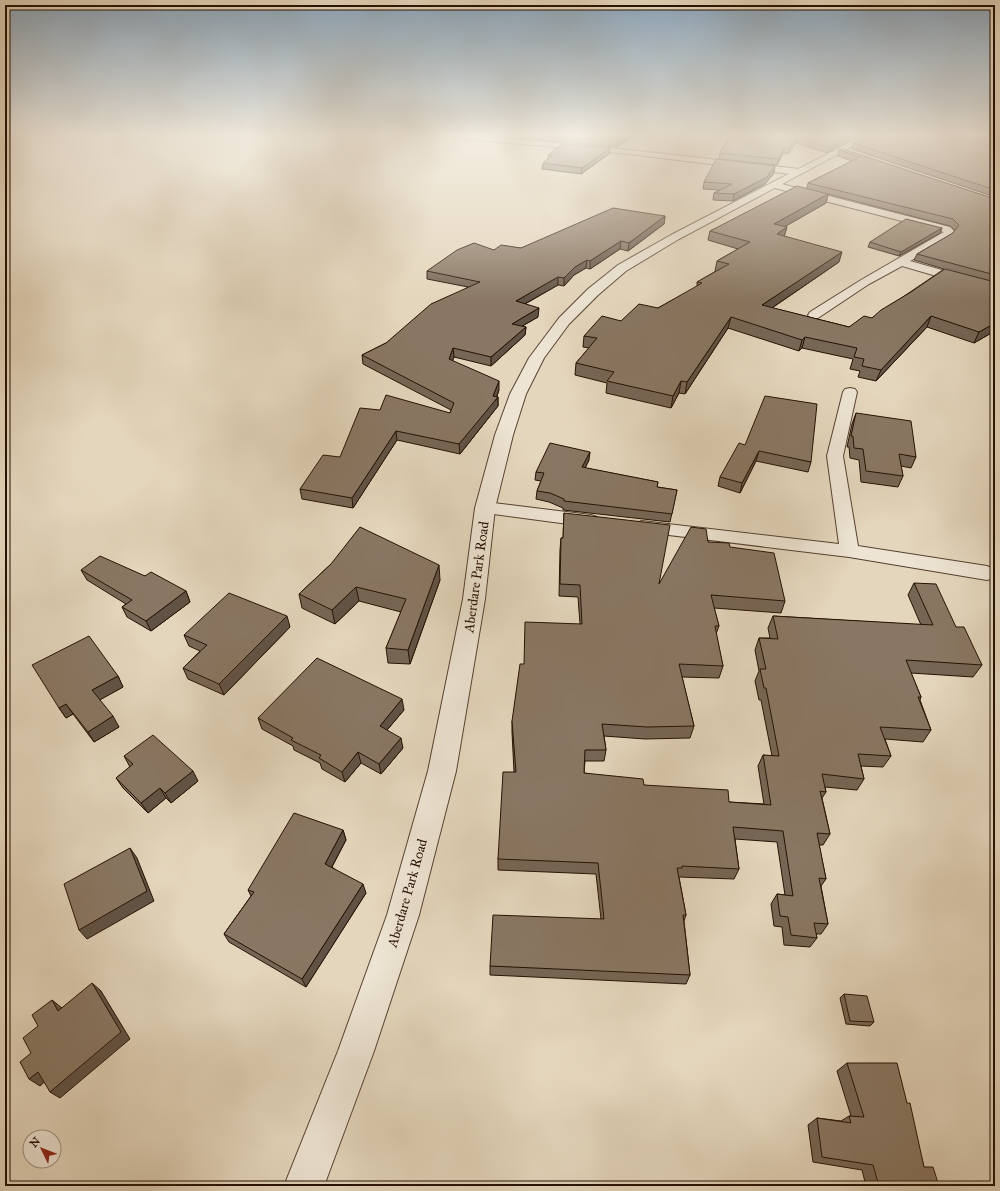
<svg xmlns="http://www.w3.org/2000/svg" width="1000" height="1191" viewBox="0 0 1000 1191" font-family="'IM FELL Great Primer',serif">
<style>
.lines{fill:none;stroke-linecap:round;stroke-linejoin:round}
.minor-casing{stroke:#564231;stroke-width:2}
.tertiary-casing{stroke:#564231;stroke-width:2}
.minor{fill:#ede4d3;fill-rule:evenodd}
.tertiary{fill:#ede4d3;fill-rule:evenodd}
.wall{fill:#766655;stroke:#261103;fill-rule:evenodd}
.shaded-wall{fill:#605345;stroke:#261103}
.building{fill:#897763;stroke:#261103}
.labels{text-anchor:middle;stroke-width:4;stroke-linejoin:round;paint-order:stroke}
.street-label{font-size:14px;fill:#261103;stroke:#ede4d3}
</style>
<rect width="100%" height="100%" fill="#e4d6bc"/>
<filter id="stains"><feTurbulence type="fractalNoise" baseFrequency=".005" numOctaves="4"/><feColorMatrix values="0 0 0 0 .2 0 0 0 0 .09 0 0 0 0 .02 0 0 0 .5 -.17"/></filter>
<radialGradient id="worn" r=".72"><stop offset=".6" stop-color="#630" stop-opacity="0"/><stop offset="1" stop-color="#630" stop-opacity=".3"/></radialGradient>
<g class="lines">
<defs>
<g id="minor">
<path d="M441,135h25l163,15 170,19 4,3 -4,3 -170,-21 -184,-17z"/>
<path d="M774,182l176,45 5,5 -6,7 -39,22 85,24v8l-93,-27 -33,18 -51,34h-8l-2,-3 2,-3 51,-32 83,-48 -173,-45v-4z"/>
<path d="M850,388l5,1 2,3 -14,64 15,90 129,20 8,4 -1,8 -7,2 -138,-23 -213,-26 -3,-4 3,-4 6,-2 197,23 -12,-88 16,-64 2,-3z"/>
<path d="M485,502l106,13 6,2 3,4 -3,4 -6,2 -112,-15 -3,-4 3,-4z"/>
</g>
<path id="tertiary" d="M864,135h10l-195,104 -53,32 -28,24 -29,29 -25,34 -18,36 -13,41 -18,73 -10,91 -29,172 -37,144 -45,136 -50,135h-40l54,-135 49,-136 41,-144 35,-172 12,-91 20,-73 15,-41 19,-36 30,-40 29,-29 30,-24 53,-30z"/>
</defs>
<!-- minor casing -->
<use href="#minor" class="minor-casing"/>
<!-- tertiary casing -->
<use href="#tertiary" class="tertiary-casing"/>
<!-- minor -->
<use href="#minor" class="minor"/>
<!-- tertiary -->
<use href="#tertiary" class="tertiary"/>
</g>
<!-- wall -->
<g class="wall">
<path d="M485,135h150l-18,12z"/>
<path d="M725,135h137l-35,18 -31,-10 -8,11 -5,-1 -6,12 -58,-6 1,-6 9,-18z"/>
<path d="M869,135h126v13l-18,-4 18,4v49l-143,-48 1,-6z"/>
<path d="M610,148l-1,6 -28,20 -39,-5 1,-6 5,-4v-4z"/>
<path d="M839,150l156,49v134l-2,-1 -19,11 -47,-16 -51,54 -18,-4 2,-6 -10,-2 3,-10 -51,-11 -3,3 -71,-23 -43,66 -6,-1 -8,15 -65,-15 1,-10 -32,-8 1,-12 13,-15 -6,-1 1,-11 37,-15 37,-13 39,-21v-5l19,-11h-1l2,-10 21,-12 -30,-9 2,-9 97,-43 1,-5 44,-22 -14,-5zM828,194l122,32 5,4 -2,3 -36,21 -3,6 30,9 -72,49 -23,9 -77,-19 67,-46 -55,-26 3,-9h-3l42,-24z"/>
<path d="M774,173l-9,11 -32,17 -20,-1 1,-7 5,-3 -16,-1 1,-7z"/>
<path d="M665,216l-1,8 -36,27 -8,-2 -30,20 -4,-1 -12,7 -10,11 -6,-1 -33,19 13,13 -16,9 4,1 -1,8 -34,31 -37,-9 -2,4 47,29 -2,6 1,1v9l-38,48 -63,-14 -44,68 -51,-9 -2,-10 40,-32 40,-47 70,3 1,-3 -88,-46 -1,-9 24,-12 82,-56 -41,-8v-8l67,-21 27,-2z"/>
<path d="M942,228l-2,5 -41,23 -31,-9 2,-5z"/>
<path d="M856,413l60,44 -5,11 -10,-2 2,10 -5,11 -37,-5 -2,-22 -9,-2 -1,-11h-2l5,-23z"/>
<path d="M745,445l66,17 -3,10 -52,-11 -16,32 -22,-7 2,-9z"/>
<path d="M589,460l-4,8 73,14 -1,5 20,3 -7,32 -107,-12v-2l-14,-6 -13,-3 1,-8 4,-10 -6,-1 1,-8z"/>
<path d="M564,513l95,71 49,-42 22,5 55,54 -4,12 -67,-5 5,18 -3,8 7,32 -4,12 -37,-1 12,49 -4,12 -45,1 -41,-3 2,14 -2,11h-19l-1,12 145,29 35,2 -6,-38 5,-11 9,1 -11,-56h-2l-4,-19 4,-10 -4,-21 4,-12h11l-2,-10 5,-12 148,9 -13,-30 6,-12 42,44 26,38 -9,12 -62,-4 10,24 -1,3 11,30 -8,12 -38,-3 6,17 -8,11 -22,-1 3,13 -7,11 -32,-3 1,5 -4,6 8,36 -7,11h-4l7,34 -5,7 7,38 -7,10h-5l1,4 -7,9 -26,-2 -2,-18 -8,-1 -3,-22 6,-10 8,1 -8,-53 -42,-3 4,30 -5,10 -55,-2 7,38 -2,6 6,54 -4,9 -196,-9v-9l111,-47 -5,-45 -98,-4v-11l16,-87 -2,-40v-11l68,-97 -2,-27 -19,-1 1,-46 1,-12h2z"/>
<path d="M331,564l109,16 -30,84 -22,-1 -2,-15 15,-36 -42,-11 -24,23 -33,-16 -3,-14z"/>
<path d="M81,570l64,6 41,15 4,11 -39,29 -24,-14 -5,-10 4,-3 -39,-24z"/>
<path d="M290,627l-66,68 -36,-16 -5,-11 17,-17 -11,-5 -5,-11z"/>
<path d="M118,676l5,11 -24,13 20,27 -25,15 -21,-28 -7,4 -7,-10z"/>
<path d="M404,710l-17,20 16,18 -22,26 -20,-11 -16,19 -23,-13 -2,-6 -26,-13 -1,-4 -31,-17 -4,-11z"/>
<path d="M124,756l74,25 -27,22 -5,-5 -18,15 -25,-25 -7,-10 14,-11z"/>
<path d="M343,830l3,10 -14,27 34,26 -60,94 -77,-45 -5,-8 27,-38 -3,-6z"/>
<path d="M844,994l30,28 -4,4 -24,-2 -6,-26z"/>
<path d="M847,1063l60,40 17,64 15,19h-73l-4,-16 -49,-8 -5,-37 9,-7 24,3 8,-5h2l-14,-45z"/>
</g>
<!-- shaded-wall -->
<g class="shaded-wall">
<path d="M628,135h7l-18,12 1,-5z"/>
<path d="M852,135h10l-35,18 1,-6z"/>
<path d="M797,137l-1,6 -8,11 1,-6z"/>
<path d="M610,148l-1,6 -28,20 1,-6z"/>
<path d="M784,148l-1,5 -6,12 2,-6z"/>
<path d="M775,166l-1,7 -9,11 -32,17 1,-7z"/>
<path d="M828,194l-2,9 -54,31 2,-10z"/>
<path d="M665,216l-1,8 -36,27 1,-8z"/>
<path d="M787,227l-3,10 -7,-3z"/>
<path d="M942,228l-2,5 -41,23 2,-4z"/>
<path d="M621,241l-1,8 -30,20v-8z"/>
<path d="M842,252l-3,10 -79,54 2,-11z"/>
<path d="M587,260l-1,8 -12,7 -10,11v-8l11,-11z"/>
<path d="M558,277v8l-42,24v-8z"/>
<path d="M539,308l-1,9 -26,15v-8z"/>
<path d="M931,316l-4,11 -51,54 5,-11z"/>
<path d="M731,317l-3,11 -43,66 2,-12z"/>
<path d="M995,323v4l-2,5 -19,11 5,-11z"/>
<path d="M526,327l-1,8 -34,31v-9z"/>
<path d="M805,337l-3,11 -3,3 3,-11z"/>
<path d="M453,348l1,9 -4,11 -1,-9z"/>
<path d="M499,381v9l-4,11 3,-4v9l-38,48 -1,-10 34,-48z"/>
<path d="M681,381l-2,12 -8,15 2,-12z"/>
<path d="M396,431l1,9 -44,68 -1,-10z"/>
<path d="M759,451l-3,10 -16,32 2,-10z"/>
<path d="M590,452l-1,8 -8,16 1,-9z"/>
<path d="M439,565l1,15 -30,84 -2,-14z"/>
<path d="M356,587l3,14 -24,23 -3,-14z"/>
<path d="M186,591l4,11 -39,29 -5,-10z"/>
<path d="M287,616l3,11 -66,68 -5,-11z"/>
<path d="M118,676l5,11 -25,14 -6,-11z"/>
<path d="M402,699l2,11 -22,26 -2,-10z"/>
<path d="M66,704l7,10 -7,4 -7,-10z"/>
<path d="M113,716l6,11 -25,15 -6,-10z"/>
<path d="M401,738l2,10 -22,26 -2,-10z"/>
<path d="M358,752l3,11 -16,19 -3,-10z"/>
<path d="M193,771l5,10 -27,22 -6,-10z"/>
<path d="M160,788l6,10 -18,15 -7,-10z"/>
<path d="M343,830l3,10 -18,34 -3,-10z"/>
<path d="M130,848l7,10 17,43 -67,38 -8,-9z"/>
<path d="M363,884l3,9 -60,94 -4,-8z"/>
<path d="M92,983l9,8 29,48 -70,59 -10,-6z"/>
<path d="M52,1000l10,8 -4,3z"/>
<path d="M38,1072l11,6 -9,8 -11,-7z"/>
</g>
<!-- building -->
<g class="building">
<path d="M538,135h90l-10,7z"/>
<path d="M730,135h122l-24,12 -31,-10 -8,11h-5l-5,11 -59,-6z"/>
<path d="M869,135h73l53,13v42l-142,-47z"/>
<path d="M964,135h31v7z"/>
<path d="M562,144l48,4 -28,20 -39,-5 9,-7 -4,-1z"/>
<path d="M843,149l152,50v58h-1l1,1v17l-78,-21 36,-21 6,-8 -6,-6 -145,-36 52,-26 -21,-7z"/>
<path d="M716,159l59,7 -8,11 -33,17 -20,-1 18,-9 -28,-2z"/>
<path d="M797,186l31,8 -54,30 13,3 -10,7 65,18 -80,53 87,22 15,-11 8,2 9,-8 30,-18 34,-23 50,13v14l-1,1h1v26l-16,9 -48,-16 -50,54 -19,-4 2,-7 -10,-2 3,-9 -52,-11 -3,3 -71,-23 -44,65 -6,-1 -8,15 -66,-15 7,-9 -38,-9 21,-25 -13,-2 18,-20 19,5 18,-17 19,4 44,-25 -5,-1 32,-18 -12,-3 33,-19 -40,-11z"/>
<path d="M613,208l52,8 -36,27 -8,-2 -31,20 -3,-1 -12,7 -11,11 -6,-1 -42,24 23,7 -27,16 14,3 -35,30 -38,-9 -4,11 50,22 -6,15 5,1 -39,47 -63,-13 -44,67 -52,-9 23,-34 17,2 20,-49 20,2 6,-15 64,18 4,-10 -92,-48 24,-12 45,-39 49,-22 -53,-11 30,-21 17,-7 20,7 7,-5 20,3z"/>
<path d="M906,219l36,9 -41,24 -31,-10z"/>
<path d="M765,396l52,8 -6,58 -52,-11 -17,32 -22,-6 19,-34 6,2z"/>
<path d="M856,413l55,8 5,36 -17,-3 4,22 -37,-5 -3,-22 -9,-1 -1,-12h-2z"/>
<path d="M550,443l40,9 -8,15 76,15 -1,5 20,3 -5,24 -108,-13v-2l-14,-6 -13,-2 7,-18 -8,-1z"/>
<path d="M564,513l106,12 -11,59 32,-57 15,2 2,13 21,1 1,4 44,6 11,48 -74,-6 8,31h-4l8,40 -44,-2 15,62 -47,1 -45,-3 4,26h-21l-1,23 59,6 1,6 84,5 1,12 42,3 -8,-50 16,1 -13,-68h-2l-4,-19h6l-7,-31 19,1 -5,-23 160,9 -19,-42 22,1 20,43h8l18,38 -76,-5 15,37h-3l13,33 -51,-3 11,29 -33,-2 6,25 -42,-5 4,18 -6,-1 10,43 -13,-1 9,46 -7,-1 9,46 -14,-1 3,15 -26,-3 -3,-18 -8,-1 -3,-22 16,2 -10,-65 -50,-4 6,42 -57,-3v2h-5l9,47h-3l7,60 -200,-9 3,-51 111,4 -6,-56 -100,-4 5,-87h13l-4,-51 8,-57h4l1,-42 57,2 -2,-39 -20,-1 1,-46h2z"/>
<path d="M360,527l79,38 -31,85 -22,-2 20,-49 -50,-12 -24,23 -33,-16 32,-30z"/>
<path d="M100,556l45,20 6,-4 35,19 -40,30 -24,-14 10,-7 -51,-30z"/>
<path d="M229,593l58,23 -68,68 -36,-16 24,-23 -23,-10z"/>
<path d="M89,636l29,40 -26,14 21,26 -25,16 -22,-28 -7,4 -27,-43z"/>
<path d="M317,658l85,41 -22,27 21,12 -22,26 -21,-12 -16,20 -23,-14 2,-3 -30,-15 2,-2 -35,-20z"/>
<path d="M153,735l40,36 -28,22 -5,-5 -19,15 -25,-25 17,-14 -9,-8z"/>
<path d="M294,813l49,17 -18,34 38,20 -61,95 -78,-45 30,-42 -6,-2z"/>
<path d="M130,848l17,43 -68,39 -15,-46z"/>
<path d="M92,983l29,49 -71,60 -12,-20 -9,7 -9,-17 11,-9 -8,-15 15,-12 -6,-11 20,-15 6,11z"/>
<path d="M844,994l23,2 7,26 -24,-1z"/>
<path d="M847,1063h50l10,40h3l14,64h9l6,19h-60l-6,-21 -51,-8 -5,-39 34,5 -2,-7 15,1z"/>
</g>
<!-- sky -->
<linearGradient id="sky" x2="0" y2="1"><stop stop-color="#8ca7bd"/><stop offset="0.45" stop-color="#f3ede1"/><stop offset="1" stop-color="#f3ede1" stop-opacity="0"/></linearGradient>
<rect width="1000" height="301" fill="url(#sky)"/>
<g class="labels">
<!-- street labels -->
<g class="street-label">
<text transform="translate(476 577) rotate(-82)" y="5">Aberdare Park Road</text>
<text transform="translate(407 893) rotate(-74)" y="5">Aberdare Park Road</text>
</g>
</g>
<!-- margin -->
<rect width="1000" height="1191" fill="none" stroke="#e4d6bc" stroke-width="20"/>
<rect x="6" y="6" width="988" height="1179" fill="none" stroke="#261103" stroke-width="2"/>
<rect x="10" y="10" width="980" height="1171" fill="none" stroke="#261103"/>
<!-- north arrow -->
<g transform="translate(42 1149) rotate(313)"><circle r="19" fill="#ede4d3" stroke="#9d9080"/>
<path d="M0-3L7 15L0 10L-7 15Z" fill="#8f2418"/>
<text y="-6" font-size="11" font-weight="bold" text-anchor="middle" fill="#261103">N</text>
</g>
<rect width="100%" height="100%" filter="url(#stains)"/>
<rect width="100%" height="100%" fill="url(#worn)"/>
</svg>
